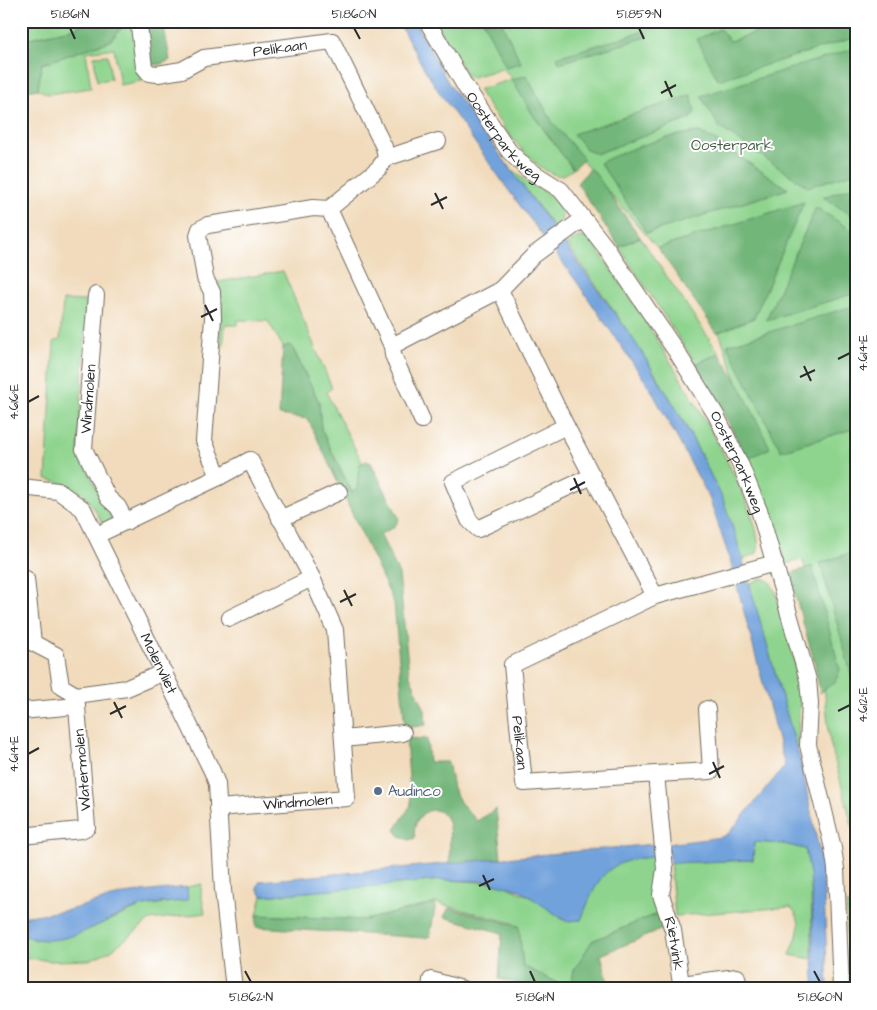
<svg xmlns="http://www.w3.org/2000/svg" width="877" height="1010" viewBox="0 0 877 1010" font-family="'Architects Daughter',sans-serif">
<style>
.green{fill:#8ed48e;stroke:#5c805c}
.forest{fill:#72b679;stroke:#4e7052}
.water{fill:#72a2dc;stroke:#4e6684}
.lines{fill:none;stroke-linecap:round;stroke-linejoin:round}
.minor-casing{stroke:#70695e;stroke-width:18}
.minor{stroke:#fff;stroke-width:16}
.ticks{fill:none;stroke:#2b2b2b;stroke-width:2}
.service-dot{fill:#5c6f8a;stroke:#fff;stroke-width:2}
.labels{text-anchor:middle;stroke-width:4;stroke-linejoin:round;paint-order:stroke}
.street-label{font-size:15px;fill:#2b2b2b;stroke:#fff}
.park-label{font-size:15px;fill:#495e49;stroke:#fff}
.service-label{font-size:15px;fill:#4e5e75;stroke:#fff;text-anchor:start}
.neatline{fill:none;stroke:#2b2b2b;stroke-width:2}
.ticks-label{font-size:12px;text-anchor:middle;fill:#2b2b2b}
</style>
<rect width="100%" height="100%" fill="#fff"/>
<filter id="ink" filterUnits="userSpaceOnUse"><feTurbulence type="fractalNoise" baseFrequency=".02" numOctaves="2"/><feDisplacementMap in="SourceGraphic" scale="10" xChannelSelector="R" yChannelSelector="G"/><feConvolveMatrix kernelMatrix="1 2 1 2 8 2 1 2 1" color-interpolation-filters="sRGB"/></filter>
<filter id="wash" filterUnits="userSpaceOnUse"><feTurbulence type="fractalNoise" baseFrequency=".0096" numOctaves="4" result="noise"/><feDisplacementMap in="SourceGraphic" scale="20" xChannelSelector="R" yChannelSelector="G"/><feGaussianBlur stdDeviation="1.12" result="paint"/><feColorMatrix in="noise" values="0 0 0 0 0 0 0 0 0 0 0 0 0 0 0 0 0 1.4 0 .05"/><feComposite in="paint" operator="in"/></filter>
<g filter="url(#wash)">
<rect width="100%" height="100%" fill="#f1dbbc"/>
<!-- green -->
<g class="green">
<path d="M88,21l-13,7 -54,12v-18z"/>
<path d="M434,21h422v819l-26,-98 -16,-149 -12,-34 -16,5 -13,-42 -26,-63 15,-8 -51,-141 -198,-229 20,34 40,54c-4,3 -11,8 -17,6 -28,-8 -63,-62 -78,-85l34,-11 -9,-11 -34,10z"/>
<path d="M124,25l9,1 14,54 -27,5 -6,-37 -28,4 5,36 -43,6 -10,-5 3,-25 69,-23z"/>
<path d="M108,55l3,24 -14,2 -3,-25z"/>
<path d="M501,157c6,7 12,14 20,20 16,12 32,16 42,35l-3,11 -7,3z"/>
<path d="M579,237l10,1c31,41 185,275 168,315l-15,7c-33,-117 -105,-217 -175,-316z"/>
<path d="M640,237l79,116 -23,11 -77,-117z"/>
<path d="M283,271l49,117 -6,4 36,70 -3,3 -2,24 -5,3 -31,-63 -2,-27 -28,-57 -8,2 -15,-26 -30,-1v5h-13l-2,22 -4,-1 3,-47 -9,-16z"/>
<path d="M63,300l24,1 -9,150 34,69 -9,5c-14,-29 -25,-40 -57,-46l8,-138 6,-1z"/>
<path d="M762,578l8,4 6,11 25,93 -4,64 -48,-166z"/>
<path d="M754,842l30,2 21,5 6,28 1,82 -22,-4c6,-16 16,-35 0,-48l-115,9 -5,-53 83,-3z"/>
<path d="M638,857h18l3,56 -67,28 -18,40 6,8h-21v-5l-36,-18 -10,-43 -77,-20 -71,17 -108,-5 5,-19 180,-16 56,3 36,15 31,23 16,-1c13,-34 18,-54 57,-63z"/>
<path d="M202,884l-1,9 4,20 -55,7 -40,31 -21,9 -37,1 -31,-4v-23l14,6 54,-11 54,-23 45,-6 -1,-13z"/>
<path d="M847,904h9v85h-8l-2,-28z"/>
</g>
<!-- forest -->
<g class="forest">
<path d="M88,21h75l7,39 -9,4 -9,1 -19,-39 -9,-1 -14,16 -68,23 -4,25 -17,3v-52l54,-12z"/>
<path d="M483,21h18l20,42 -15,4z"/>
<path d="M792,21h64v16l-138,43 -21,-41 23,-10 10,12z"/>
<path d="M645,31l2,6 -88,26 -2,-6z"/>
<path d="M856,48v124l-48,15 -89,-60 -18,-31z"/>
<path d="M526,75l27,48 31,36 -11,10 -40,-54 -21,-35z"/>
<path d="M691,95l4,17 -5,7 -94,35 -9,-4 -14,-16z"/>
<path d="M699,132l14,7 75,50 -141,44 -47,-70c24,-13 71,-29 99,-31z"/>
<path d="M591,168l4,5 45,64 -21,10 -42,-64z"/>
<path d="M856,186v32l-33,-21z"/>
<path d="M804,202l-50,116 -37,15 -59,-85z"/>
<path d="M816,207l40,26v60l-90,27z"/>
<path d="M856,305v123l-75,23 -54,-106z"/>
<path d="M291,345l28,57 2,27 30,63 6,-3 2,-24 7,-4 5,2 28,55c-2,10 -11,12 -19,16l19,40 10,100 16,36 1,15 -21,3 -11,-125 -86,-184 -29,-4 4,-68z"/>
<path d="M719,353l23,37 28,58 -23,11 -34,-67 -17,-28z"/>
<path d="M856,551v140l-36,-128z"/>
<path d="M812,566l28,104 -5,12 -15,11 -5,-29 -26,-90z"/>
<path d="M406,738l21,1 2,23h19l5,26 7,14 17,19 19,-12 5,49 -51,7c-1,-11 1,-34 -2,-43 -8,-23 -38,-10 -33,16l-6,2 -9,-4 -5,-6 16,-25z"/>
<path d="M436,903l-6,33 -5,2 -169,-11 1,-12 108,5z"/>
<path d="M449,908l70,18 4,40 36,18v5h-20l-40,-10 3,-46 -58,-16z"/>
<path d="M659,913l6,15 -64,27 9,34h-30l-8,-11 2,-8 18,-29z"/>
</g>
<!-- water -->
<g class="water">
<path d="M398,21h16l35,63 183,253 47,76 44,86 13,38 65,226 22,107 5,119h-13c-5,-46 2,-95 -10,-140l-21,-5 -30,-2 -1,18 -83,3 -3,-19 55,-7 7,-4 56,-67 -54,-203 -22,-66 -59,-109 -76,-110 -62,-83 -73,-103 -17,-27z"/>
<path d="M655,844l1,13c-51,2 -58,20 -75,63l-15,1 -46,-31 -35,-9 -43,-1 -180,16 -5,-8 3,-7c132,-12 263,-25 395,-37z"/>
<path d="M187,887l1,13c-15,3 -30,2 -44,6 -41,10 -79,49 -123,28v-17l48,-7 54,-16z"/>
</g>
</g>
<g filter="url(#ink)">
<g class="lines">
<defs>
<g id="minor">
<path id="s1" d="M427,21l38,65 44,65 17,17 35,22 46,59 71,105 38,61 25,51 19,47 48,167 2,23 -2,42 25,103 3,21 5,120"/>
<path id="s2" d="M139,26l5,41 5,6 9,1 24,-4 22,-12 128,-17 52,106 2,11 -7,10 -50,41"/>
<path d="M386,158l52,-17"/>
<path id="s3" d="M500,290l66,136 89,170 -143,69 12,118 132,-9 9,95 -4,26 12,35 8,54 56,-7 2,12"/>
<path d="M96,295l-12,154 24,49 10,9 8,15"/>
<path d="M392,346l1,9 29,65"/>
<path d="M566,426l-113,56 16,38 9,9 114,-53"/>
<path id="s4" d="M21,487l37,4 25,18 129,262 5,13 6,106 11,99"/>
<path d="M280,519l59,-27"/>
<path d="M97,535l122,-58 -15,-36 9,-123 -1,-26 -7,-14 -7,-43 2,-6 8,-4 105,-17 16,1 63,137 108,-56 34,-35 49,-36"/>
<path d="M21,579h5l7,64 23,12 5,31 15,9"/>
<path d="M655,596l120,-33"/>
<path d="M230,618l82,-40"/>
<path d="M21,711l56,-5"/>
<path d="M343,739l60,-6"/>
<path d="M656,774l55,-3 -4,-62"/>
<path id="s5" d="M218,808l129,-10 -12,-168 -23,-52 -62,-118 -31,17"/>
<path d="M21,836l60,-6 6,-3 -11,-132 51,-7 37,-16"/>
<path d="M430,989l1,-9 31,9"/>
</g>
</defs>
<!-- minor casing -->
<use href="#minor" class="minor-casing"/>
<!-- minor -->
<use href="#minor" class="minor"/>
</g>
</g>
<!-- ticks -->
<path class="ticks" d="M70,28l5,11M354,28l6,11M639,28l5,11M665,81l7,16M661,93l15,-8M435,193l8,16M431,205l16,-8M205,305l8,16M201,317l16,-8M838,359l12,-6M804,366l7,15M800,377l15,-7M28,402l11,-6M574,478l7,16M570,490l15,-8M344,590l8,16M340,602l16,-8M114,702l8,16M838,711l12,-6M110,714l16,-8M28,754l11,-6M713,762l7,16M709,774l15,-8M483,875l7,15M479,886l15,-7M245,971l6,11M530,971l5,11M814,971l6,11"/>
<!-- markers -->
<circle class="service-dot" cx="378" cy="791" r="5"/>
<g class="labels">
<!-- street labels -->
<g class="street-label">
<text dy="5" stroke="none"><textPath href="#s2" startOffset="184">Pelikaan</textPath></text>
<text dy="5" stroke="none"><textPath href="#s1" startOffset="139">Oosterparkweg</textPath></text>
<text transform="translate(88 399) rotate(-86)" y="5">Windmolen</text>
<text dy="5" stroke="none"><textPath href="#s1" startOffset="544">Oosterparkweg</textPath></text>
<text dy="5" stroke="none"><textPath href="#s4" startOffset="240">Molenvliet</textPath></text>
<text dy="5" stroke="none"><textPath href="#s3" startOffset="580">Pelikaan</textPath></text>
<text transform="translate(82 770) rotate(-95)" y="5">Watermolen</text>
<text dy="5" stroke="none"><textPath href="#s5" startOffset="80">Windmolen</textPath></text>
<text dy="5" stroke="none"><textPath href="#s3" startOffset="925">Rietvink</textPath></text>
</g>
<!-- park labels -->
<g class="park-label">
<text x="732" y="150">Oosterpark</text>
</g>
<!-- service labels -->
<g class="service-label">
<text x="388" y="796">Audinco</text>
</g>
</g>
<!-- margin -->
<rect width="877" height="1010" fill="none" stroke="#fff" stroke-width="55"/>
<rect x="28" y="28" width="822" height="954" class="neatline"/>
<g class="ticks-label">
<text x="70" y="18">51.861°N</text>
<text x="354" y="18">51.860°N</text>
<text x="639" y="18">51.859°N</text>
<text transform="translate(863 353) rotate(-90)" y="4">4.614°E</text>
<text transform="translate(14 402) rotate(-90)" y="4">4.616°E</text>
<text transform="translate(863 705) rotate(-90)" y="4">4.612°E</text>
<text transform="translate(14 754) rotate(-90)" y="4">4.614°E</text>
<text x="251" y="1001">51.862°N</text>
<text x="535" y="1001">51.861°N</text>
<text x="820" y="1001">51.860°N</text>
</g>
</svg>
